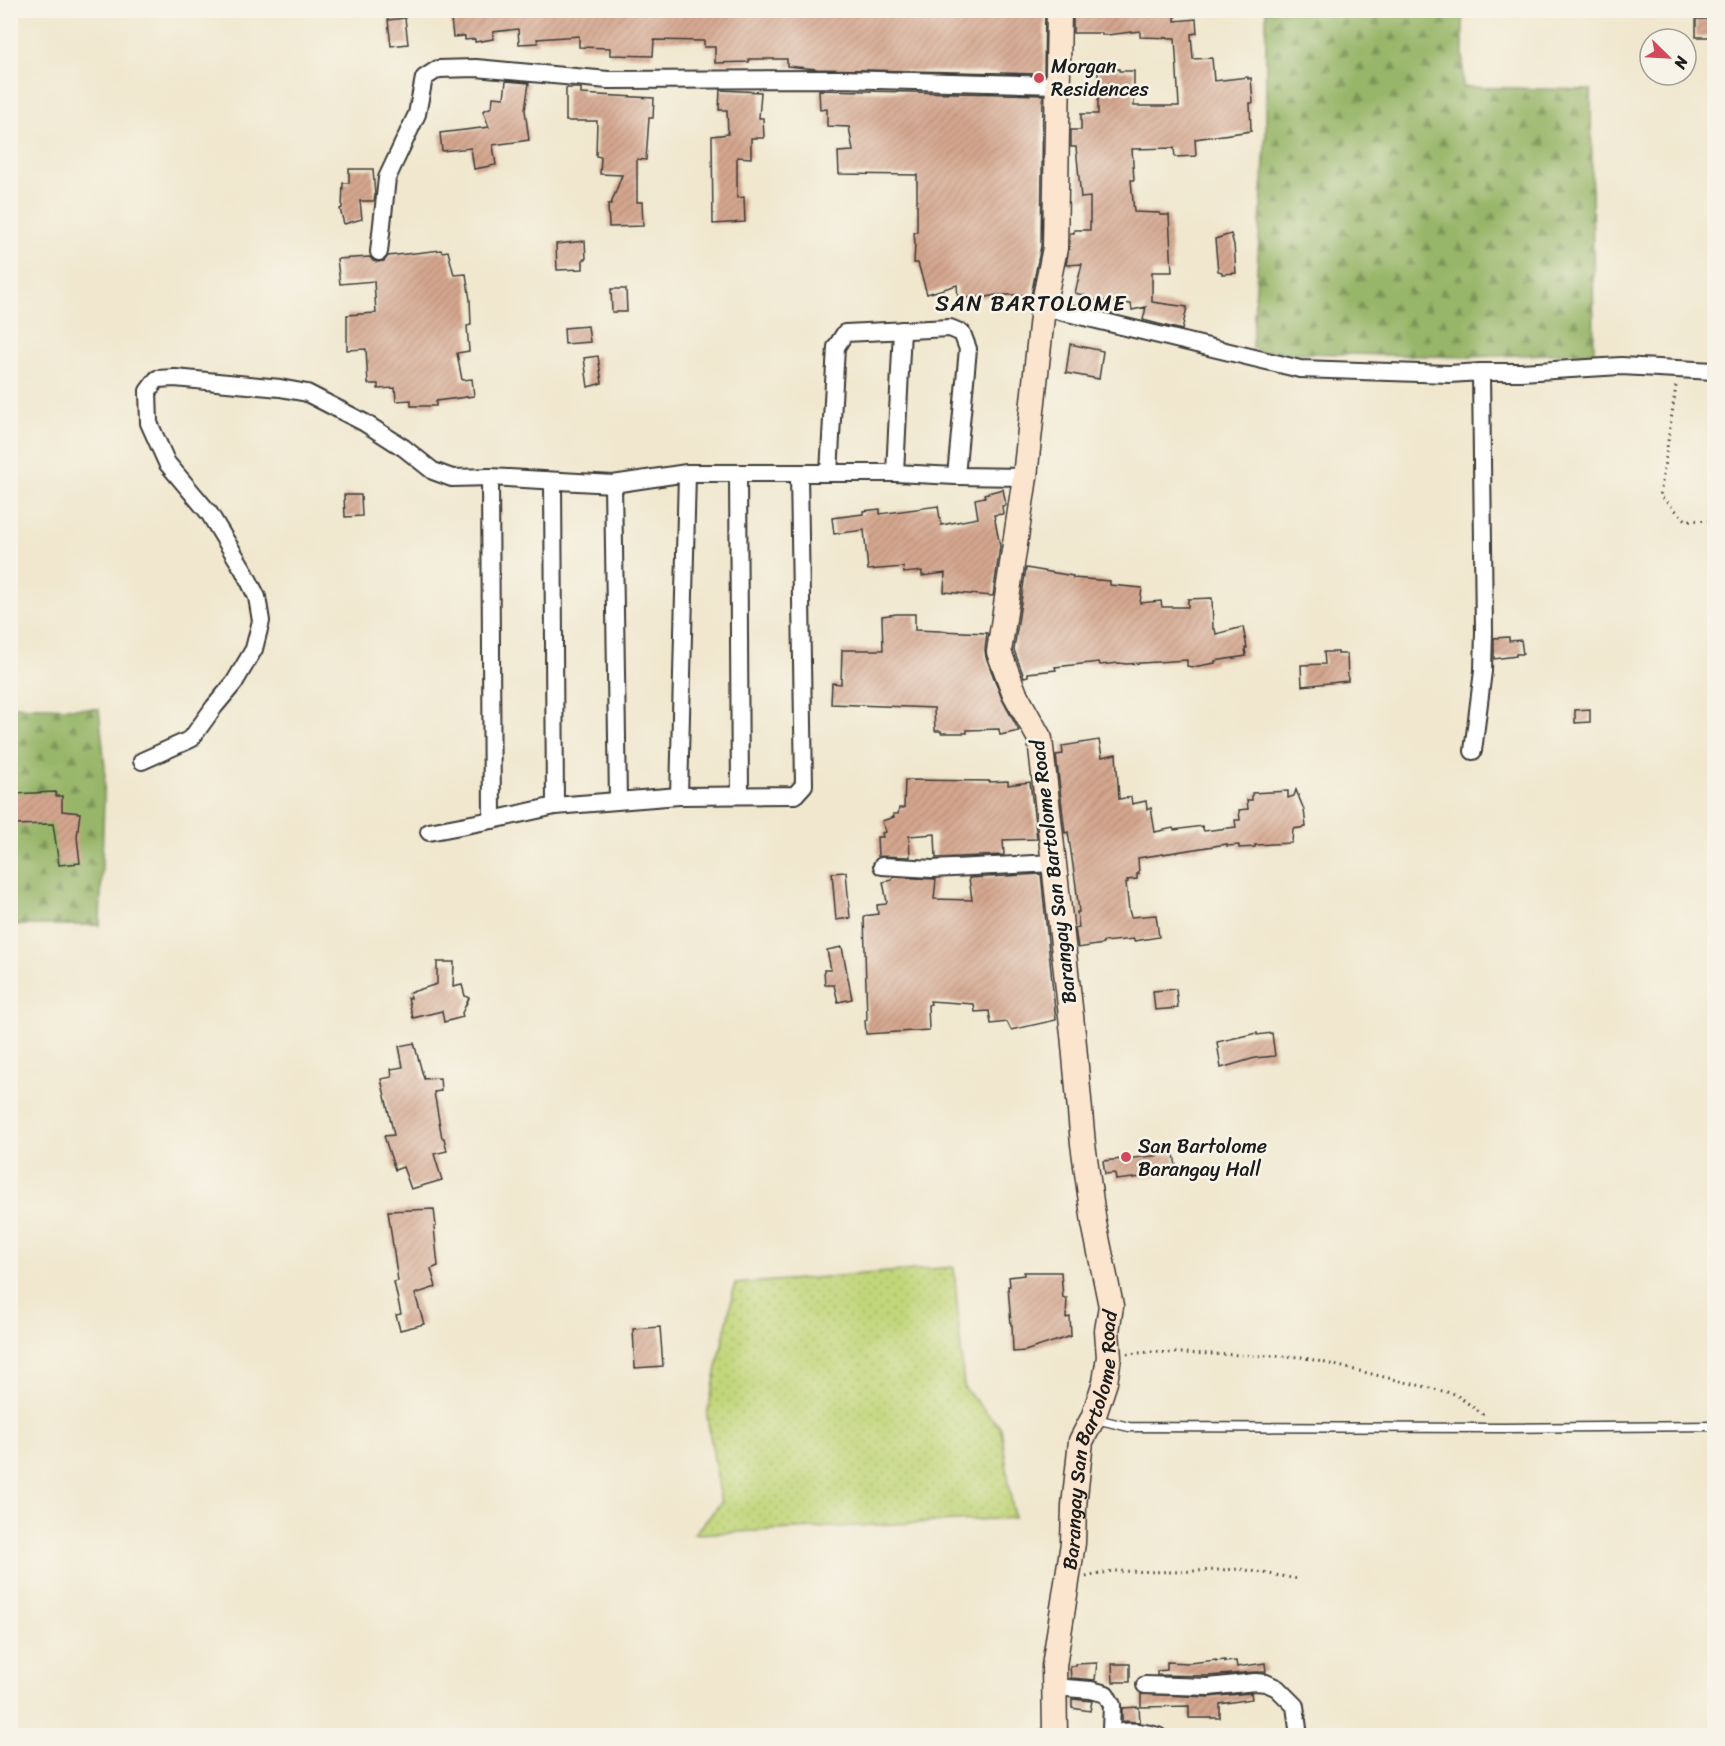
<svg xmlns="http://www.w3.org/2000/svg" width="1725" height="1746" viewBox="0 0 1725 1746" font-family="Sriracha,sans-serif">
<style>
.grass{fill:url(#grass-dots);stroke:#6e784a;stroke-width:1.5}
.forest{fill:url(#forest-firs);stroke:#5a6942;stroke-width:1.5}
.building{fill:url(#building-hatch)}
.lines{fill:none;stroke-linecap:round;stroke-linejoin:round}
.lane-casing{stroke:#3c3a37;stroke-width:11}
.street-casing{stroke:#3c3a37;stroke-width:20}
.secondary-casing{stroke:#3c3a37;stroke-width:27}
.path{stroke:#3c3a37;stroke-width:3;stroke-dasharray:1.5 4.5;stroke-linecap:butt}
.lane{stroke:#fff;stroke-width:8}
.street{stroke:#fff;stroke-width:16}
.secondary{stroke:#fce5cf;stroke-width:24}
.poi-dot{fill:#d1495b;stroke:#f7f3e8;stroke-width:2}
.labels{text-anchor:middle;stroke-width:5;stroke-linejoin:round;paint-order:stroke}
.poi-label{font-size:20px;fill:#1c1c1c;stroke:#f7f3e8;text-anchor:start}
.street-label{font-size:20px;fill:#1c1c1c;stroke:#f7f3e8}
.quarter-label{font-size:22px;letter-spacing:1.5px;fill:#1c1c1c;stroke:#f7f3e8}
</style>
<defs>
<pattern id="grass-dots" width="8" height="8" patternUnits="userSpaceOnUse" patternTransform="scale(1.5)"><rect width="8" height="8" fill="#c1d579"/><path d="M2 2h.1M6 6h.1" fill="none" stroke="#a5b668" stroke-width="1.8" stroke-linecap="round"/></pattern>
<pattern id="forest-firs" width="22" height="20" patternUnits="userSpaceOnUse" patternTransform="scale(1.5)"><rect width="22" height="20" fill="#98b669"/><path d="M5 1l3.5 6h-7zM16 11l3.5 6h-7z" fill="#7b9356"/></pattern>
<pattern id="building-hatch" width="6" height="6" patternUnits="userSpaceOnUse" patternTransform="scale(1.5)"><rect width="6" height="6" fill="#d4a68e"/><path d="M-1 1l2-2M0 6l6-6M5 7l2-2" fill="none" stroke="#b58e7a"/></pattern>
</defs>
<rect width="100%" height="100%" fill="#f7f3e8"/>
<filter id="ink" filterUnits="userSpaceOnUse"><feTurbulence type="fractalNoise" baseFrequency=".0167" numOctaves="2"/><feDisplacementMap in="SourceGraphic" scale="12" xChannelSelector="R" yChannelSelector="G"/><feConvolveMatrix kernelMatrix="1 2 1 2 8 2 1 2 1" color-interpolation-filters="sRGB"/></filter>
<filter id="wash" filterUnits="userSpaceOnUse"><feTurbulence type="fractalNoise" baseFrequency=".008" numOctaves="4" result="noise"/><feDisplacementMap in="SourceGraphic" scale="24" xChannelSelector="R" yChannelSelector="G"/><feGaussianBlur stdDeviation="1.35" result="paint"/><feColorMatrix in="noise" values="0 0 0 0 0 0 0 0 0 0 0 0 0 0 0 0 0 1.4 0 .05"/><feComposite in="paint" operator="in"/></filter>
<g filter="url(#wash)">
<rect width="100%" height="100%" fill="#f0e7ce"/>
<!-- grass -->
<path class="grass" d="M954,1267l10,121 37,40 13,90 -320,16 27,-31 -14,-88 28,-131z"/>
<!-- forest -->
<g class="forest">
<path d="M1266,11h197v76l128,3 3,262 -123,5 -210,-5 -9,-4 14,-218z"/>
<path d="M11,706l88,3 6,58 -5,158h-89z"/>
</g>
<g id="blocks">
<!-- building -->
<g class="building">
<path d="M450,10h595l-1,64 -227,-5 -30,-3v-7h-38v3l-34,1v-16h-11v-6l-50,-1 -1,16 -43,-1v-7l-31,-1v-11l-42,3 1,4 -19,1 -1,-15 -25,3v7l-18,3v-3l-10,1v-4l-12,1z"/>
<path d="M1073,10h102v11l21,-2 1,14 -6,1 2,25 19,-1 2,23 34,-4v2l3,-1 2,25h-3l1,28 -56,8 1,17 -21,1 -1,-9 -42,1 2,31h-3l3,32 26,1v2h9l3,57h-20v30l35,5 -5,23 -39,-10 3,-13 -14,3 -1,-6 -41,-4v-3l-15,-4 7,-29 -16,1 3,-17 1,-15h4v-3h16v-33l-9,1 -5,-51h-5v-17h10v-16h17v-44l21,-1v2h15v35h45l-4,-68 -35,-1v-6l-33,4h-5v-2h-29z"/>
<path d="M405,18l3,26 -17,2 -3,-26z"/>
<path d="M1696,19h18l-1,18h-17z"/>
<path d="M506,81l23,2 -4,27 4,30 -36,5 3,20 -22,4 -3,-21 -29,3 -2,-18 49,-6 -6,-16 9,-4 1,-10 11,1z"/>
<path d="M566,88h15v6l73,4 -1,20h-4l-3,42 -9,-1v43h5l1,24 -34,1 -1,-23h3l11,-29 -22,-1 1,-17 -5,-1 1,-35h-31z"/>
<path d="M720,90l41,2 -2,26h4l1,20h-13v20l-14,-1v41l7,-1 1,25 -32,2 -1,-88 16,-2 -1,-24h-8z"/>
<path d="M819,90l224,5 -2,151 -10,49h-35l-9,2 -29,1 -1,-13 -30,9 -9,-31h-4l1,-19 -1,-12h3v-57l-78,-1 -1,-22 15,-1 -4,-24 -22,-1v-17l-7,1z"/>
<path d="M349,169h24l2,27 -1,5h-14l2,18 -18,5 -4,-15 2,-1 1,-25h6z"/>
<path d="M1231,234l3,11 2,28 -14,1v-2l-4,-1 -3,-32z"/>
<path d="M585,241l1,18h-3v10l-26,1 -1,-26z"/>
<path d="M441,250l1,2 6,-1 6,24 12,-1 4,26 1,25 -4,1 2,25 -12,2 5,27 10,-1 2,17 -38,5v5h-25v-6l-15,1 -1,-13 -17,1v-5h-10l-2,-35 -19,1v-35l29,-2 -2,-32 -34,3 -3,-25 33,-2 3,4 5,1 6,-1 4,-5z"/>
<path d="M611,289h15l1,23h-15z"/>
<path d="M588,326l2,16 -25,2 -1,-16z"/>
<path d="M1070,344l33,7 -4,28 -33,-6z"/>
<path d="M598,356l4,27 -14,4 -4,-29z"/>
<path d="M1003,489l3,16 -4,1 1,8 -9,1 6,31 -7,50 -49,-4 1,-19 -23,3v-5l-18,2 -1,-6 -35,3 -4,-40 -30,4 -2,-16 31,-4v-3l17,-2v5l58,-8 3,19 37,-7 -3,-19 10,-2 -1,-3z"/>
<path d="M344,495h17l1,21 -17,1z"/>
<path d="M1026,568l47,8v2l37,3v4l32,3 -2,15 21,-2 1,6h26v-8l24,-1 1,31h2l1,5 27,-7 4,21h-2l1,8 -31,5v2l-22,4 -6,-1v-6l-61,4 -7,-1 -19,2 -1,-3 -17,2 -27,3 1,3 -28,3v3l-4,1 -10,-27z"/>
<path d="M897,614h18v16l72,3 -2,17 1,7 16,42 17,32 -19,4 -1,-6 -32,1v3h-26v-2h-6l-1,-23 -103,-4 1,-21 9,1 1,-34h41l-1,-34z"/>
<path d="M1509,637v4l12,-1 2,14h-7v2l-22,3v-21z"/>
<path d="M1324,652h14v2h9l1,27 -46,5 -1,-21 24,-1z"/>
<path d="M1590,709v13l-15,1v-13z"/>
<path d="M1099,740l3,17 14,-3 3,45 12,-2 1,7 14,-3 1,8 4,-1 4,24 18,-4 1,2 28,-4 2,5 32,-4 -1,-7h5l-1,-10 9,-1 -1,-9h5v-7l36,-2v7l6,-2 2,-6 8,20 2,17 -13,2 -1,13 -1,1 -36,2v2l-16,1v-3l-12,1v-2l-89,14 1,16h-2v5l-10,1 1,2 -2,1 3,27 2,7 25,-2 3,22 -25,4v-2l-31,3v2l-25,4 -3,-20 4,-1 -2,-15h2l-3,-26 -8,-54 -3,1 -9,-78 7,-1 -1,-8z"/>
<path d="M905,780l84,1v1l19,-1v4l22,-3 7,57 -34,1 1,15 -68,3 -1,-24 -26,2 1,21 -32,-1 -1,-19h6l-1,-4 4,-1 -4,-11 12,-4 -1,-3h5l1,-6h5z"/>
<path d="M56,792v4h6v15l18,2 -3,24 3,26 -21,2 -6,-41 -43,1v-31z"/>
<path d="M846,872l4,46 -14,2 -4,-47z"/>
<path d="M1041,874l15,146 -45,10 -4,-8 -16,2 -2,-13 -14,1 -1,-8 -44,-3 1,3 -3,1 1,25 -63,4 -1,-14h2l-3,-104 14,-2 -1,-9 9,-1 1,-2 -4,-20 9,-2 1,-3 43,2 -2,20 38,1 -3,-22z"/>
<path d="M842,947l10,52 -14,3 -4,-17h-9l-1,-15h7l-4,-20z"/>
<path d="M437,962h17l-1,25 9,-2 3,11 4,2 -7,15 1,4 -19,5 -2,-11 -29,7 -5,-20h3l-2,-5 28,-9z"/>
<path d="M1176,989l2,19 -23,2 -2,-19z"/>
<path d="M1257,1033v2l15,-2 3,23 -20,2 -34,10 -4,-26z"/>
<path d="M414,1043l10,36 16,-1 1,13 -7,1 8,46h2l3,13 -13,3 8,26 -31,9 -8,-22 -8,3 -11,-34 10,-1 -13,-56 11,-2 -1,-8 12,-2 -4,-21z"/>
<path d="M1174,1154l3,19 -61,7 -1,-7 -10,1 -2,-13z"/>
<path d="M434,1209l2,17 -2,1 4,39 -7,3 5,18 -21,7 9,30 -24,6 -4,-15 5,-1 -7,-32 4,-1 -10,-70z"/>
<path d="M1024,1272h37l2,26h4l-1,20 4,-1 1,19 -46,15 -12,1 -1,-27h-1l-3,-39h2l-1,-9 15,-2z"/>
<path d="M660,1327l3,39 -28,2 -2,-39z"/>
<path d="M1216,1660v1l9,-1v2l11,-1 1,6 28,-4 1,9h-12l-45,4 -52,-1v-4l10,-1v-8l22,1z"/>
<path d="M1097,1663l-2,17 -24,-2 -1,-12h6v-2z"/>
<path d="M1112,1664h18v18h-17z"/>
<path d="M1251,1693l1,6 -32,5v14h-31v-12l-48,1v-13l68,3z"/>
<path d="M1072,1699l20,2 -2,10 -18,-3z"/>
<path d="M1139,1707l1,15 -18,-1v-13z"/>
</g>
</g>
</g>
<g filter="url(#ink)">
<use href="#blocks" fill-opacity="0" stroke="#3c3a37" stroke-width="1.5"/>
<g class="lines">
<defs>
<path id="lane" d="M1096,1419l33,8 374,1 211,-2"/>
<g id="street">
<path d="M379,252l8,-74 30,-64 7,-36 14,-9 38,-1 132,12 232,-1 219,6"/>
<path d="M1043,307l257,62 149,5 32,-2 3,259 -1,40 -10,80"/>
<path d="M1481,372h40l100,-6 93,5"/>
<path d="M738,473l2,322"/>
<path d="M829,473l7,-126 9,-14 105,-5 12,5 6,16 -12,127"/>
<path d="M895,473l7,-143"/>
<path d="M553,481l2,325"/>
<path d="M613,484l5,316"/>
<path d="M142,761l49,-22 23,-32 20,-24 20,-34 7,-28 -4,-24 -14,-28 -34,-56 -42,-50 -18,-40 -1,-32 9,-12 18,-1 105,10 27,5 58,30 39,25 29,23 19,7 38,-1"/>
<path d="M679,796l8,-323"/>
<path d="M492,820l-2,-343 123,7 74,-11h208l61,3 69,1"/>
<path d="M429,832l63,-12 63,-14 124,-10 116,-1 9,-10 -5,-311"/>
<path d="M882,866l50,3 122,-6"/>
<path d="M1145,1685l64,2 46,-5 11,1 11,5 18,18 4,30"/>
<path d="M1054,1687l37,3 15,4 6,11 -1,24 4,4c14,-3 29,-1 43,3"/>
</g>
<g id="secondary">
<path id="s1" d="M1055,1736l-1,-70 19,-123 1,-37 7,-65 12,-23 12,-36 4,-25 -2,-26 4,-25 -17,-83 -11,-79 -10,-110 -33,-295 -25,-45 -16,-42 26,-175 18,-170 12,-59 4,-238"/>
</g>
</defs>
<!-- lane casing -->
<use href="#lane" class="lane-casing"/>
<!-- street casing -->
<use href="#street" class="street-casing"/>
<!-- secondary casing -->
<use href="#secondary" class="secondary-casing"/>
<!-- path -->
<g class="path">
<path d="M1676,386l-16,110 26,24 28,1"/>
<path d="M1127,1354l23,-2 151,5 154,37 29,21"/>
<path d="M1086,1577l26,-6 62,1 66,-3 58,10"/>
</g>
<!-- lane -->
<use href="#lane" class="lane"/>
<!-- street -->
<use href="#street" class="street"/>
<!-- secondary -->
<use href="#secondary" class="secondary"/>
</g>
</g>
<!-- markers -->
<g class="poi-dot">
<circle cx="1039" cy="78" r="6"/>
<circle cx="1126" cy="1157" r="6"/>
</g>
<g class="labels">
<!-- poi labels -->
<g class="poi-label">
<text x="1051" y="73">Morgan<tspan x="1051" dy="23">Residences</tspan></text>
<text x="1138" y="1153">San Bartolome<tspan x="1138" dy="23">Barangay Hall</tspan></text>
</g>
<!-- street labels -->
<g class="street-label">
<text transform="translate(1053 872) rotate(-97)" y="7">Barangay San Bartolome Road</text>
<text dy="7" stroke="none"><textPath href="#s1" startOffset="300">Barangay San Bartolome Road</textPath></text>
</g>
<!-- quarter labels -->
<g class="quarter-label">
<text x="1031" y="311">SAN BARTOLOME</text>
</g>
</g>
<!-- margin -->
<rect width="1725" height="1746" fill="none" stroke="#f7f3e8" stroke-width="36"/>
<!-- north arrow -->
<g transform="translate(1668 57) rotate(114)"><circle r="28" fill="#f7f3e8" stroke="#9f9d96" stroke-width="1.5"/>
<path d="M0-4.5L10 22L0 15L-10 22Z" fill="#d1495b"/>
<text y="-9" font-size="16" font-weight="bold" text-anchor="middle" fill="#1c1c1c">N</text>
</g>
</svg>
